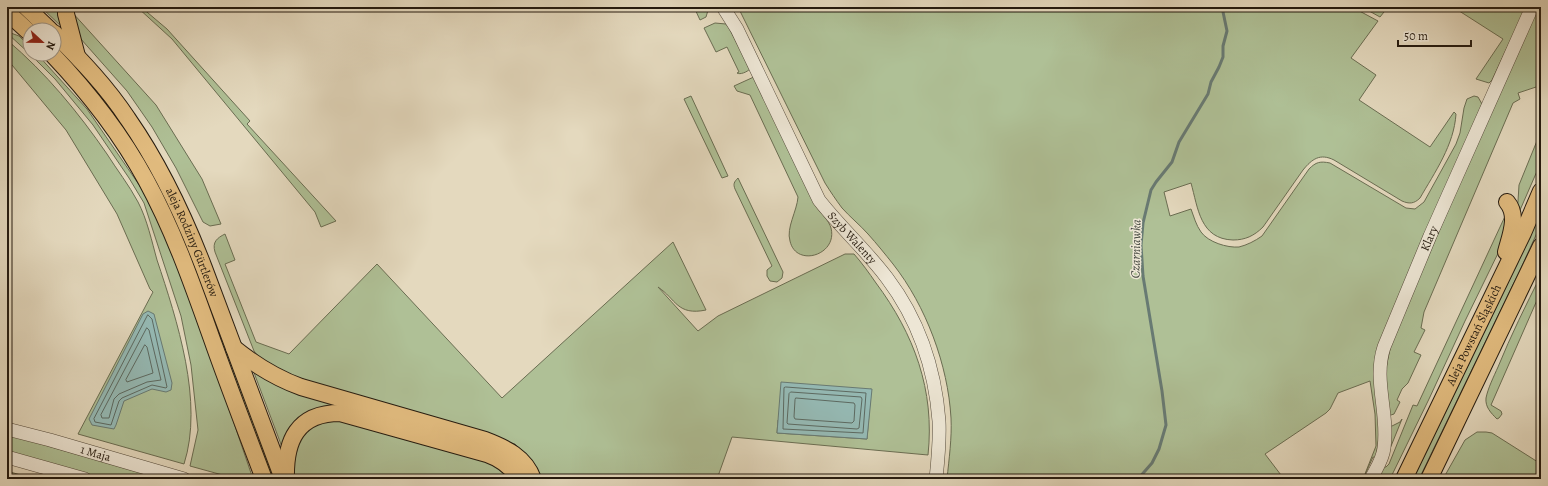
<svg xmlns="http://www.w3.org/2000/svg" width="1548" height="486" viewBox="0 0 1548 486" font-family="Alegreya,serif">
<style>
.green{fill:#afc096;stroke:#6a6d52;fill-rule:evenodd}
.water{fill:#95bab5;stroke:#687a73}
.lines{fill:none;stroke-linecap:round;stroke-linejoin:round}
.shore{stroke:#5c6a62;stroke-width:1}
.stream{stroke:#687a73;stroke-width:3}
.minor-casing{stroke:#544a3b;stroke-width:14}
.major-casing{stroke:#241a0f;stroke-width:18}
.minor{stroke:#ede6d5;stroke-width:13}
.major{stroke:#e2bc7f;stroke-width:16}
.labels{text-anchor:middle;stroke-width:3;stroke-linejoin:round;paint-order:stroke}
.street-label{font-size:12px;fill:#241a0f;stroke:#ede6d5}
.water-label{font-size:13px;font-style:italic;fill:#464a41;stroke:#ede6d5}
</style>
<rect width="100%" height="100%" fill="#e4d9be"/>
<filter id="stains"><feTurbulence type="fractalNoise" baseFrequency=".005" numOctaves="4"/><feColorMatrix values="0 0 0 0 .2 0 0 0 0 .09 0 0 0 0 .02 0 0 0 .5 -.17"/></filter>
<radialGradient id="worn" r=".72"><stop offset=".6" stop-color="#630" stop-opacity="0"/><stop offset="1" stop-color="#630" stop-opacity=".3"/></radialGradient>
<!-- green -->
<g class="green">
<path d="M41,7h20l4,23z"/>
<path d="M137,7h4l26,22 83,92 -3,3 89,97 -15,6 -6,-15 -143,-173z"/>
<path d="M694,7h15l-3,10 -6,3z"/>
<path d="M738,7h614l26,14 -27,37 25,17 -17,25 71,47 24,-35 2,2c-2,31 -21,58 -36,84 -6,6 -11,6 -18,3l-68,-41c-14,-7 -22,-1 -31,10l-40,57c-9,9 -18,13 -30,13 -33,-1 -35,-32 -42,-57l-27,9 6,24 21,-7c3,8 5,16 10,23 7,10 26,16 38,15 8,-2 16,-6 23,-11l47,-67c7,-7 11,-8 21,-6l76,45 9,1 9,-7 32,-58 4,-11 4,-25 3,-9 7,-3 4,1 4,7 -99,234 -3,91 -4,29 -3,-1 -10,22 13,-33 -1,-32 -5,-33 -32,12 -8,16 -4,4 -61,41 19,25h-337c2,-20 5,-41 4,-61 -3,-53 -25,-112 -58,-154 -8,-10 -16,-20 -25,-30 -8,-9 -18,-17 -26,-26 -6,-8 -12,-17 -17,-25z"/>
<path d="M1362,7h26l-8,10z"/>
<path d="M1453,7h73l-34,73 -3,3 -13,-4 27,-40z"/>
<path d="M1536,7h5v84l-2,-5 -21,7 2,6 -7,4 -89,209 -3,16 4,2 -11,22 7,3 -13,28 -6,6 -5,11 3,2 -6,12 -3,1 -3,-1 -4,-37 8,-37z"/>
<path d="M71,11l85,94 46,74 19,45 -11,2 -7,-4 -27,-54 -24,-41 -25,-36 -47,-53z"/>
<path d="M715,23l11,1 3,4 21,41c-3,3 -10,6 -13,4l2,-1 -12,-25 -11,5 -12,-24z"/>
<path d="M8,32l11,4 11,11v7l-22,-20z"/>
<path d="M7,40c39,33 71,72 100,114 10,16 22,31 31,48 9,17 14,40 19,58 20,60 47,142 27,204l-106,-30 75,-142 -3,-3 -33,-75 -51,-84 -59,-71z"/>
<path d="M54,41l19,20 57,71 44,78 103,269 -7,-2 -86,-230 -130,-199z"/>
<path d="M30,54h7l50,55 68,99 48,124 50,147h-16l-47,-13 8,-36 -7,-65 -10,-49 -37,-113 -15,-25 -36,-53 -38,-46z"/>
<path d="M756,76l61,132c5,6 12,13 14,20 7,27 -35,40 -41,13 -4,-13 7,-30 8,-44l-48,-102 -13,-4 -3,-5z"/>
<path d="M691,96l37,80 -6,2 -38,-79z"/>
<path d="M1541,131v31l-24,55 2,-32z"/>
<path d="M738,178l45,94 -1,6 -5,4 -7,-1 -3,-5v-6l5,-4 -37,-77c-2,-5 -1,-7 3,-11z"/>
<path d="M1541,211v13l-20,44 -102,211h-6l103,-213z"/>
<path d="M1507,212l-3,29 -39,80 -36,78 -39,80h-13l5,-12h4l3,-3 24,-59 4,1z"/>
<path d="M225,234l10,26 -10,4 31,78 33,12 88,-90 125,134 171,-156 33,68c-29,6 -30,-11 -48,-23l40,44 20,-15 127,-62h9c8,9 15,19 22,29 38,51 59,107 52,172l-196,-18 -15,42h-177l-9,-18 -16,-17 -216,-62 -34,-18 -11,-13 -39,-99c-3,-10 2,-14 10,-18zM871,389l-4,50 -90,-6 1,-13z"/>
<path d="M1541,275v16l-50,114 10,6 1,3 -3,4 -2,1c-6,-6 -12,-12 -11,-21 2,-10 8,-22 12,-31 13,-32 28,-62 43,-92z"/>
<path d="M253,370l268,104 -181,-66 -58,39z"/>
<path d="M332,417l152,41 30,21h-201l-1,-2 -18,1 -2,-10 10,-36z"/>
<path d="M1402,419l-17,42 5,-34 10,-5z"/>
<path d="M1477,432h9l6,1 49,31v15h-98l22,-39z"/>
<path d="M7,434l156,45h-59l-97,-28z"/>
<path d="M7,471l27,8h-27z"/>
</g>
<!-- water -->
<g class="water">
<path d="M148,311l6,3 1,4 17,65 -1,7 -5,2 -14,-3 -28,12 -8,24 -2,4 -22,-4 -3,-6 54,-105z"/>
<path d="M781,382l91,7 -5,50 -90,-6z"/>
</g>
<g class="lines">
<!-- shore -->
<g class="shore">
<path d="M148,315l4,4 15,68 -1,1 -14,-3 -30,13 -3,3 -8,24 -16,-3 -1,-3z"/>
<path d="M147,328l2,2 12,50 -14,2 -28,12 -5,5 -5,19h-7l-1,-3z"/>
<path d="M145,345l2,2 6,26 -26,9 -1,-2z"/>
<path d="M786,387l80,6 -3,40 -80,-4 1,-41z"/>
<path d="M791,392l70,5 1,2 -3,29 -2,1 -69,-5 -1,-1 2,-29z"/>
<path d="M796,398l58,5 1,2 -1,16 -2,2 -57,-4 -1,-2 1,-17z"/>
</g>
<!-- stream -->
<path class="stream" d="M1138,479l14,-16 7,-14 7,-24 -4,-34 -19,-115 -2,-31 2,-22 8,-33 5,-8 16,-20 7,-20 29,-48 3,-12 8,-15 4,-10v-11l4,-15 -5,-24"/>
<defs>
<g id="minor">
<path id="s1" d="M723,7l14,22 82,171c21,27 47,50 68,78 31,41 48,91 52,143 1,19 -1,39 -3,58"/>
<path id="s2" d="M7,429l43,11 134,39"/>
<path d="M7,457l78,22"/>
<path id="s3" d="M1371,479c5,-10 12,-20 13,-31 5,-35 -11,-68 0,-101l46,-111 102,-229"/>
</g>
<g id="major">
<path d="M26,7l24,23"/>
<path d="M66,7v7l11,42"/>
<path d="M7,12l23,21"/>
<path id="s4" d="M54,33c27,27 53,54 74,86 32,46 56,97 76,149l79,211"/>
<path d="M52,54c36,38 69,80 94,126 29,53 48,109 68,165 16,45 33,89 50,134"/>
<path d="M1506,252c4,-16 13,-36 1,-50"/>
<path d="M234,348c21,17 42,30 67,39l184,53c21,8 40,17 48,39"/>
<path d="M286,479c-1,-38 11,-66 54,-66l147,41c14,5 24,12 32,25"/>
<path id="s5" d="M1404,479l119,-246 18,-42"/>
<path d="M1429,479l112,-233"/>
</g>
</defs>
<!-- minor casing -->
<use href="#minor" class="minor-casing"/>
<!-- major casing -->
<use href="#major" class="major-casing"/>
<!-- minor -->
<use href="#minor" class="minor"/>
<!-- major -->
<use href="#major" class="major"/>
</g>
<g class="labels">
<!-- street labels -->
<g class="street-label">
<text dy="4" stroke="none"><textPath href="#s1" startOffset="266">Szyb Walenty</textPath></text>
<text dy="4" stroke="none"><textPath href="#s3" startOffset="253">Klary</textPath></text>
<text dy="4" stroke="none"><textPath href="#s4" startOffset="253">aleja Rodziny Gürtlerów</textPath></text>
<text dy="4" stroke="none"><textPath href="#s5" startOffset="160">Aleja Powstań Śląskich</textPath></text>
<text dy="4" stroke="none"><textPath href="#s2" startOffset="92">1 Maja</textPath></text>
</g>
<!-- water labels -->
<g class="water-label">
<text transform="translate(1135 249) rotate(-89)" y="5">Czarniawka</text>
</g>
</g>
<!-- margin -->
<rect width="1548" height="486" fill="none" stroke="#e4d9be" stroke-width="24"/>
<rect x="8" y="8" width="1532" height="470" fill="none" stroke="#241a0f" stroke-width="2"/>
<rect x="12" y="12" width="1524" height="462" fill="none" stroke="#241a0f"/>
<!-- north arrow -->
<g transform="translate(42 42) rotate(112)"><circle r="19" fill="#ede6d5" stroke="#9d9486"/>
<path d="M0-3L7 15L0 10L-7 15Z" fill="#8f2418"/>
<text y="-6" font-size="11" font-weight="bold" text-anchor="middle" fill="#241a0f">N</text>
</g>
<!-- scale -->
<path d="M1398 40v6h73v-6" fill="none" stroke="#241a0f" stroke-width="2"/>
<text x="1404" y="40" font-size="12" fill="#241a0f" stroke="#ede6d5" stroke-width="3" paint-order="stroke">50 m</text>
<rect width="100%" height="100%" filter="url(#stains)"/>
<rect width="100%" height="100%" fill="url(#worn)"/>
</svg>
